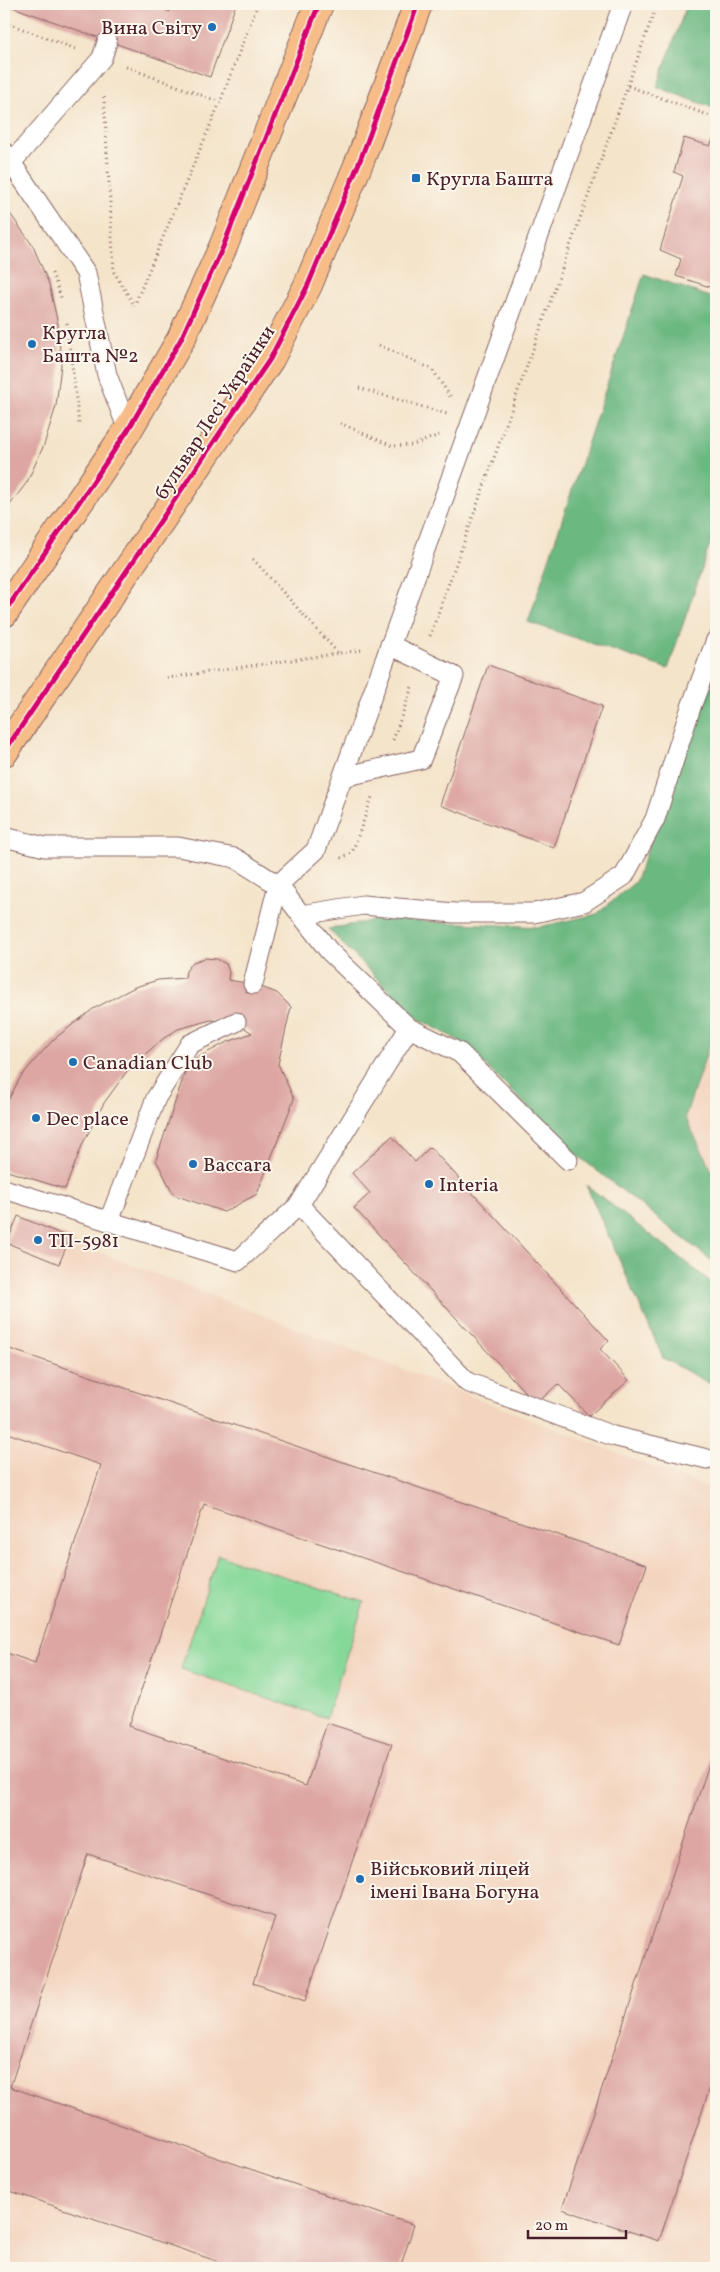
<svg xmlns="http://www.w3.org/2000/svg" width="720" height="2272" viewBox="0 0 720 2272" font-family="Vollkorn,serif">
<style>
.built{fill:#f3d4be}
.green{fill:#86d899;stroke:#687c62}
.forest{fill:#6cb881;stroke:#5b6c56}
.building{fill:#dda6a2}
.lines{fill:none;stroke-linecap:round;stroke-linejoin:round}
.lane-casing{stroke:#866463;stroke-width:21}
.primary-casing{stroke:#866463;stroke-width:30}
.path{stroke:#866463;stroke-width:3;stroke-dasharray:1 4;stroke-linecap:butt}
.lane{stroke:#fff;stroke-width:19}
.primary{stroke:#f7bd88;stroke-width:28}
.cycleway-casing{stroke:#fbf7ec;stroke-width:8}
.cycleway{stroke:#d6006c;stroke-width:5}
.poi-dot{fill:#1f6fb2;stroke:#fbf7ec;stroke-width:2}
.labels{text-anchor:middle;stroke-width:4;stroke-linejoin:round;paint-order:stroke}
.poi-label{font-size:20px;fill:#4a1f2b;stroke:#fbf7ec;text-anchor:start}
.street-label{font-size:20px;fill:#4a1f2b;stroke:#fbf7ec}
</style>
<rect width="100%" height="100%" fill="#fbf7ec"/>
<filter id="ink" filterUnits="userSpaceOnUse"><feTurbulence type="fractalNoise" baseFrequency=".02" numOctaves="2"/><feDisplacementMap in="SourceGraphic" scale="10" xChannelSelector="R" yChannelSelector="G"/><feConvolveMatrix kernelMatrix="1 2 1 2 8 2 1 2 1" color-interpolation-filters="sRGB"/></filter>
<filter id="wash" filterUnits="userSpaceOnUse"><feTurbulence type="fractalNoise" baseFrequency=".0096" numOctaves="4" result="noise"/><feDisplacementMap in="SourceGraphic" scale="20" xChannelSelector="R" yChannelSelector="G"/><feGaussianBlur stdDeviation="1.12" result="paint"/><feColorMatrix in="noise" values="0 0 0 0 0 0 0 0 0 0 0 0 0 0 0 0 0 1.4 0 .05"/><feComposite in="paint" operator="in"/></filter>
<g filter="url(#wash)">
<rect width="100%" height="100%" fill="#f4e4ca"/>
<!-- built -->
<g class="built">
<path d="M716,1025v154l-31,-62z"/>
<path d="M4,1215l712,276v777h-712z"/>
</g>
<!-- green -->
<path class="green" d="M218,1555l146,47 -38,116 -145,-49z"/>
<!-- forest -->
<g class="forest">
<path d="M687,4h29v105l-59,-22z"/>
<path d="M644,274l72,25v227l-48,143 -140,-47z"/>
<path d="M716,674v351l-31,92 31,62v85l-139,-109 -117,-114 -45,-24 -87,-88 54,-10 157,8 58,-13 38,-32z"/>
<path d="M586,1185l130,101v101l-53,-29z"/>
</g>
<g id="blocks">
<!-- building -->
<g class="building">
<path d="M4,4h145l21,8 3,-8h63l-26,73z"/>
<path d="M716,132v157l-40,-13 5,-17 -21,-9 23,-74 -9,-4 10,-34 26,8z"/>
<path d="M4,205l29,41 16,38 9,40 3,41 -5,41 -12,39 -17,37 -23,31z"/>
<path d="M488,665l114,41 -48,142 -114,-43z"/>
<path d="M205,958l12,1 9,5 3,8 -1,8 25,4 24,9 14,14 -13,57 16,35 -37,95 -33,18 -50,-17 -18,-35 32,-97 37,-20 27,-10 -16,-11 -25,-2 -33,9 -14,9 -34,29 -26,36 -21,40 -18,46 -61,-19v-62l16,-30 15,-18 19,-21 39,-30 42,-22 23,-7 27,-2 1,-7 7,-9z"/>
<path d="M392,1136l23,26 15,-15 179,194 -9,8 29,31 -40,36 -31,-32 -22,20 -182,-196 16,-15 -18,-20z"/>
<path d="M18,1216l52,22 -11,26 -52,-21z"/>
<path d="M4,1347l643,218 -28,80 -415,-141 -75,222 177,60 21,-63 65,21 -87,257 -52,-18 22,-66 -187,-63 -78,233 404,138 -14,43h-163l-233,-79v-537l31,11 66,-198 -97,-33z"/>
<path d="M710,1761l6,2v306l-57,172 -97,-32z"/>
</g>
</g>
</g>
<g filter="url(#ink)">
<use href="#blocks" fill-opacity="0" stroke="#866463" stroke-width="1"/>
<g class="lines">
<defs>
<g id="lane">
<path d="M4,152l82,121 21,102 21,55"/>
<path d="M12,162l90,-104 5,-16"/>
<path d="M343,777l78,-18 33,-83 -64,-31"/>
<path d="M4,837l41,10h133l57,11 43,27 51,66 80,77 51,25 108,107"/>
<path d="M301,915l62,-10 92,8h79l50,-11 40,-26 31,-57 36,-112 25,-67"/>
<path d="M253,984l25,-99 38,-35 307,-846"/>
<path d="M409,1028l-110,177 168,177 146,54 94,23"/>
<path d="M4,1189l234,72 61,-56"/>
<path d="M109,1221l47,-123 34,-54 46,-22"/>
</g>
<g id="primary">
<path d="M4,613l124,-183 53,-91 42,-92 96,-243"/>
<path d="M4,752l266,-393 38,-74 53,-127 57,-154"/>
</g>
</defs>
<!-- lane casing -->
<use href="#lane" class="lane-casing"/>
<!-- primary casing -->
<use href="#primary" class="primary-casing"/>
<!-- path -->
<g class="path">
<path d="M4,22l72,27"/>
<path d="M126,67l94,35"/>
<path d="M628,86l88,32"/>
<path d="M104,97l10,175 20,33"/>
<path d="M52,273l10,27"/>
<path d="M134,306l86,-204 38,-98"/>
<path d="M67,323l12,101"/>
<path d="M379,345l53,24 20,30"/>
<path d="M359,388l88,26"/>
<path d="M340,423l52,23 21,-1 26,-10"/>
<path d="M253,559l85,94"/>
<path d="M430,636l227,-632"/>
<path d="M167,678l194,-28"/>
<path d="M393,740l20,-56"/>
<path d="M341,858l11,-5 20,-56"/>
</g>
<!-- lane -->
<use href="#lane" class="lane"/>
<!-- primary -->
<use href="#primary" class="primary"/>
<defs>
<g id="cycleway">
<path d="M4,613l124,-183 53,-91 42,-92 96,-243"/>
<path d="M4,752l266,-393 38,-74 53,-127 57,-154"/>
</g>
</defs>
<!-- cycleway casing -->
<use href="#cycleway" class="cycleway-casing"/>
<!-- cycleway -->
<use href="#cycleway" class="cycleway"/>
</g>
</g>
<!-- markers -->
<g class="poi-dot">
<circle cx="212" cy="27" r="5"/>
<rect x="411" y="173" width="10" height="10" rx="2.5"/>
<circle cx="32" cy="344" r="5"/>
<circle cx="73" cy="1062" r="5"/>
<circle cx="36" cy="1118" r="5"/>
<circle cx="193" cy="1164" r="5"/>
<circle cx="429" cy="1184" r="5"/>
<circle cx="38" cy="1240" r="5"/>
<circle cx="360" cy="1879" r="5"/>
</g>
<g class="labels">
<!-- poi labels -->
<g class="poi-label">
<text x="202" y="34" text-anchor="end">Вина Світу</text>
<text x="426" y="185">Кругла Башта</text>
<text x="42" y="339">Кругла<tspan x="42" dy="23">Башта №2</tspan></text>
<text x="83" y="1069">Canadian Club</text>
<text x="46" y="1125">Dec place</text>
<text x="203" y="1171">Baccara</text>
<text x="439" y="1191">Interia</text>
<text x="48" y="1247">ТП-5981</text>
<text x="370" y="1875">Військовий ліцей<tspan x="370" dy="23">імені Івана Богуна</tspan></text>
</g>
<!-- street labels -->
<g class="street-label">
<text transform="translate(214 412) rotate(-57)" y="7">бульвар Лесі Українки</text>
</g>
</g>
<!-- margin -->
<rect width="720" height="2272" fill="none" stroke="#fbf7ec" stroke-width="20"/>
<!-- scale -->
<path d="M528 2230v8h98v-8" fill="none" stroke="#4a1f2b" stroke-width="2.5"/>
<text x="535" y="2230" font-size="15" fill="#4a1f2b" stroke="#fbf7ec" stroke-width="4" paint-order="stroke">20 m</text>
</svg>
